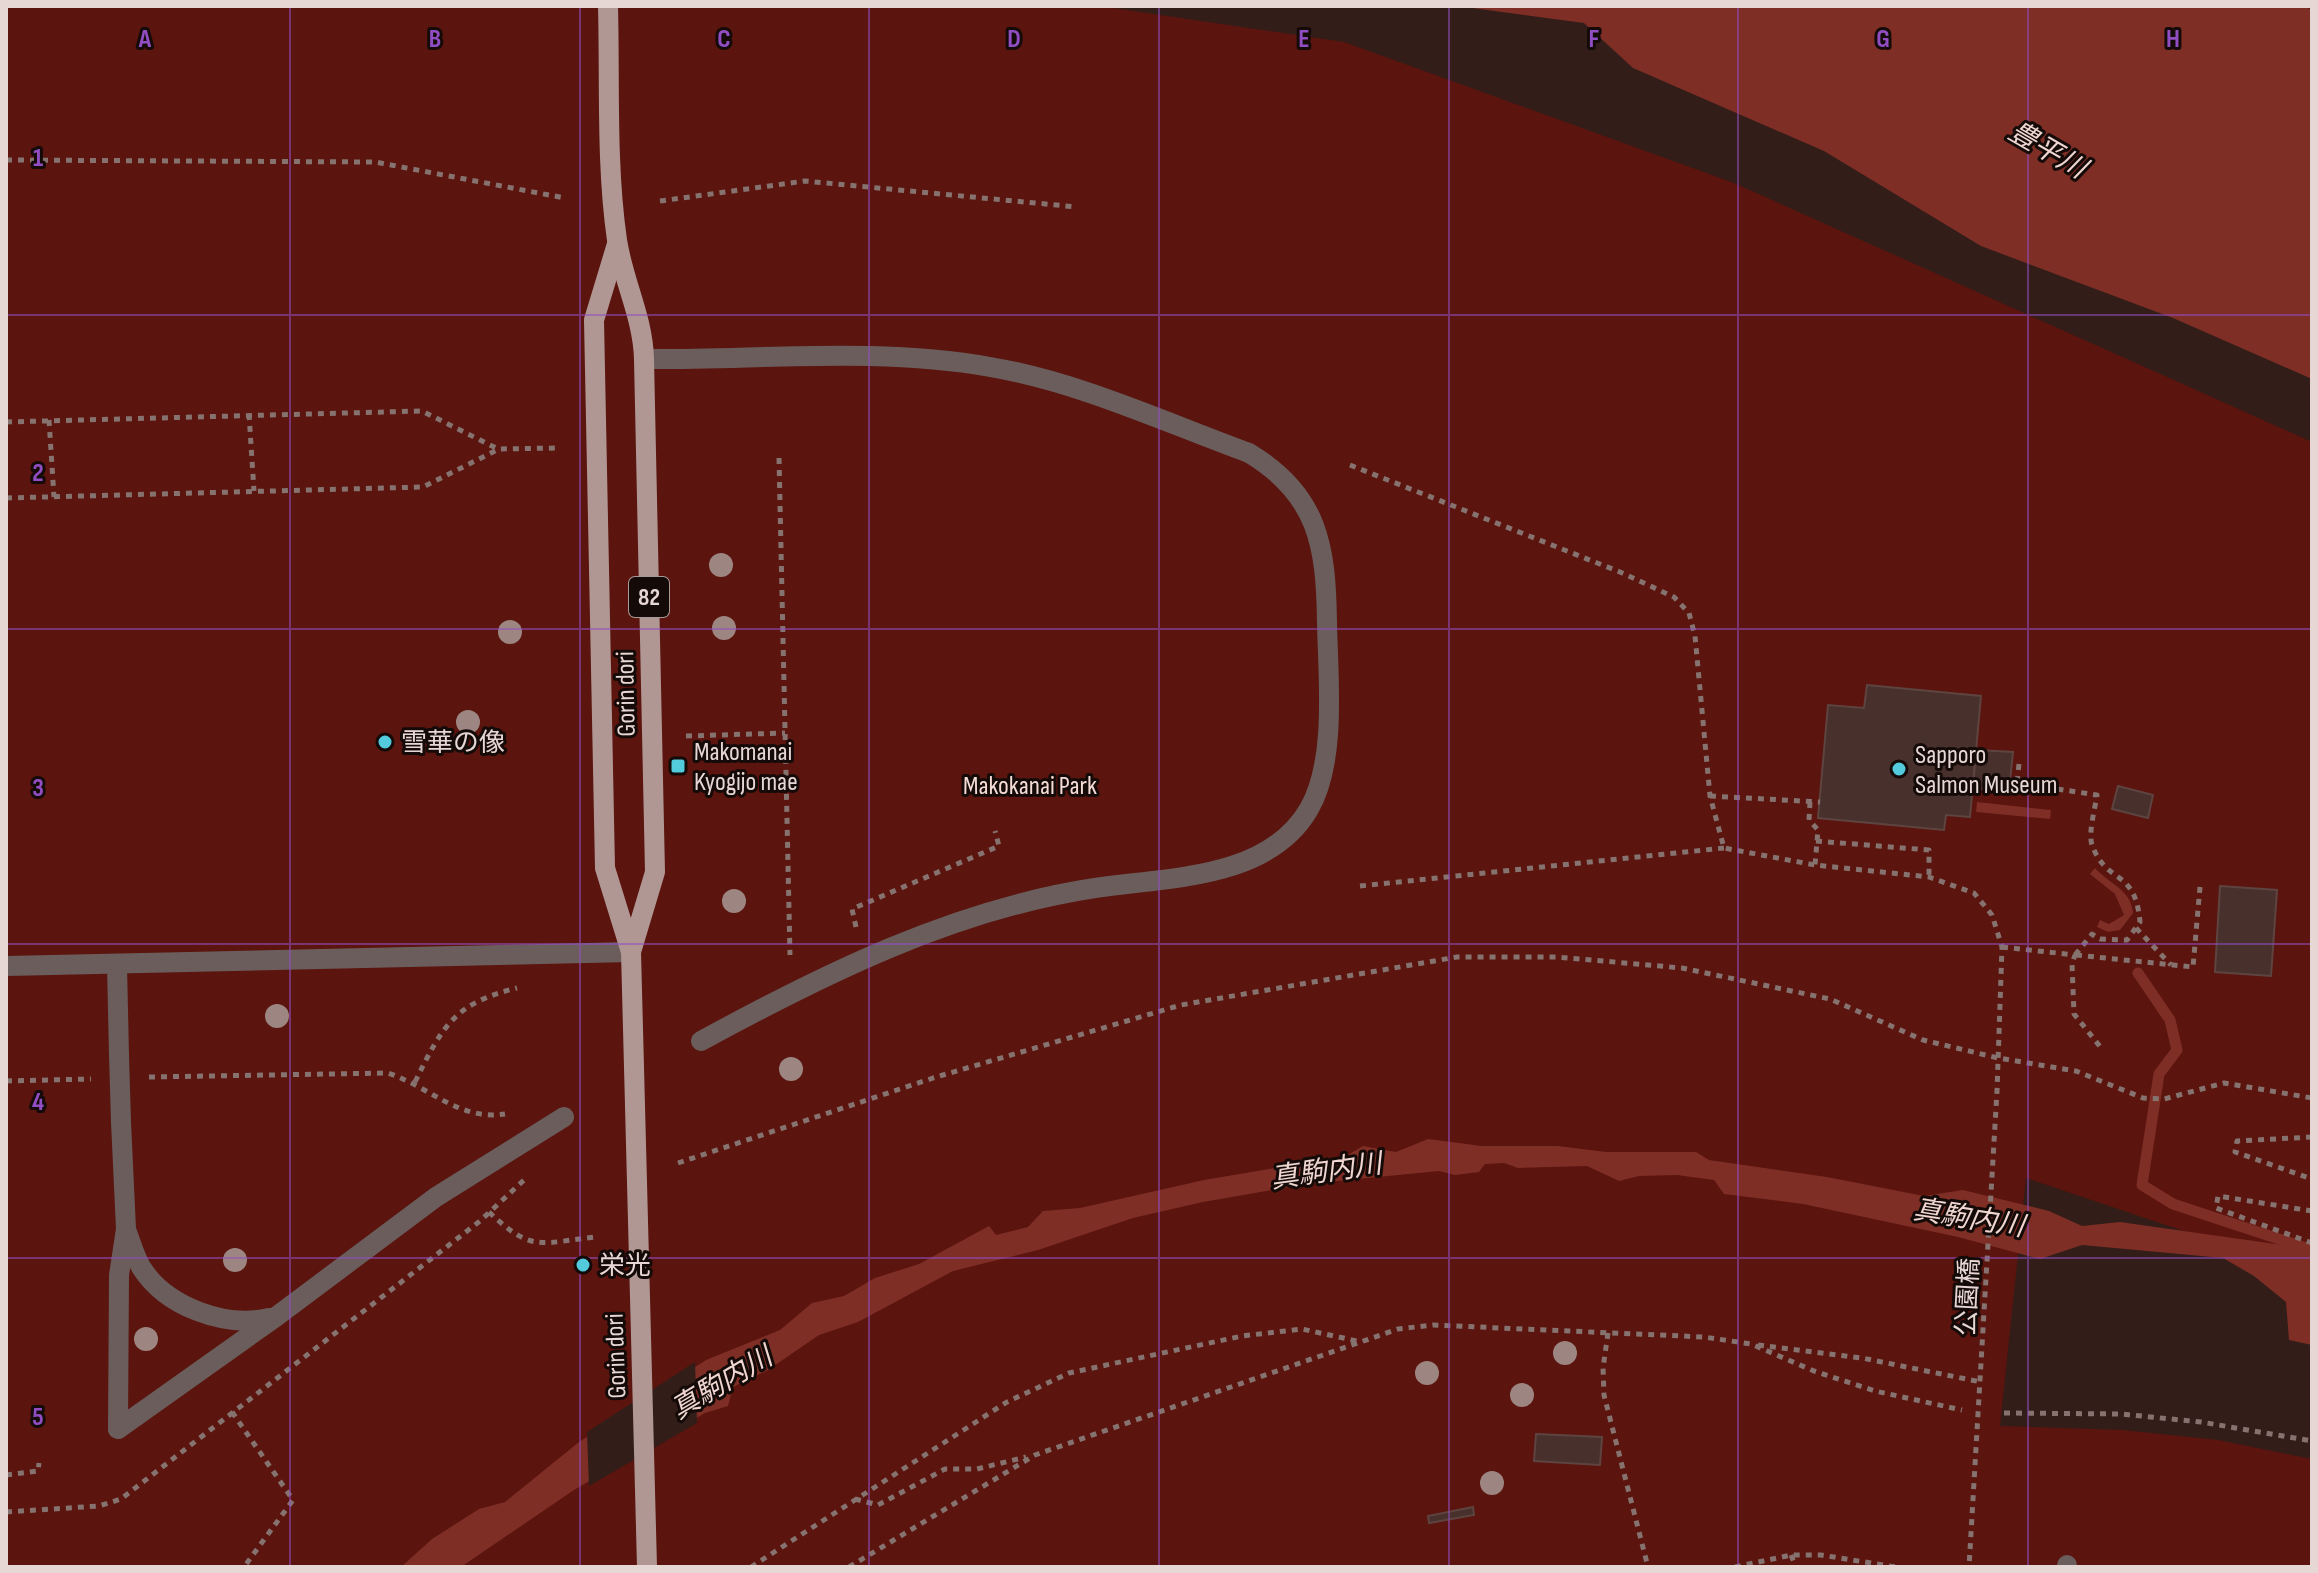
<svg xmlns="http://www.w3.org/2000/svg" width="2318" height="1573" viewBox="0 0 2318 1573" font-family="'Sofia Sans Condensed','Noto Sans JP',sans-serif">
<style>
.green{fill:#5b140e}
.water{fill:#7e2e25}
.pier{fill:#331d19}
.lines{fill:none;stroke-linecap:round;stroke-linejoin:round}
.stream{stroke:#7e2e25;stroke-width:11}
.building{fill:#48302c;stroke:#5e4440;stroke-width:2}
.path{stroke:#86736f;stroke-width:5;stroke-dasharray:6 6;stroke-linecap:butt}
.service{stroke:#6a5d5b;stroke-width:20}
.primary{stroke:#b09793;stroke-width:20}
.service-bridge{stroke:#6a5d5b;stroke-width:20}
.tree{fill:#9d8681}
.grid{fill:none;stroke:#914ec3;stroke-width:2;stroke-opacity:0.55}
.poi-dot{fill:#54cadd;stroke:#140a08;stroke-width:3}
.labels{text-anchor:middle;stroke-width:6;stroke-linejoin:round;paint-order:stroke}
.shield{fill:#140a08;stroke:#a89a97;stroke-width:2}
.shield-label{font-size:24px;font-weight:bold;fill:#e7d7d4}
.street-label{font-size:26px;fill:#e7d7d4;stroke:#140a08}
.poi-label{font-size:26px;fill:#e7d7d4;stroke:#140a08;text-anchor:start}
.park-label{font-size:26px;fill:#f4dbd6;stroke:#140a08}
.water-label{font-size:28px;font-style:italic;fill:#efd6d1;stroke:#140a08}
.grid-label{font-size:26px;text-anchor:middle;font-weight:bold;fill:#914ec3;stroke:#140a08;stroke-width:6;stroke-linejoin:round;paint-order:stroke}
</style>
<rect width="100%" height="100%" fill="#331d19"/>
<!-- green -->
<path class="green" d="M6,6h1094l244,36 390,141 578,259v813l-81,-8 -205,-69 -26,248 123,4 95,10 94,19v108h-2306z"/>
<!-- water -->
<g class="water">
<path d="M1458,6h846l8,4v369l-139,-61 -192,-72 -157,-95 -191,-83 -49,-45z"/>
<path d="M1977,802l74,8 -1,9 -74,-7z"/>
<path d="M2095,868c14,16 36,21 38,45l-13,17 -12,2 -11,-5 3,-7 9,4 15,-9 -9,-21 -25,-20z"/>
<path d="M1428,1139l54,7h76l48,6h90l13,8 118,17 97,19 39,-6 86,21 33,15 38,-4 192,27v96l-23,-5 -3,-38 -32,-26 -31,-18 -141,-13 -42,14 -82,-22 -155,-33 -79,-10 -10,-14 -37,-5 -38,1 -20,5 -32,-15 -69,2 -14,-5 -19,1 -6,8 -24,3 -16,-4 -132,13 -104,18 -70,16 -95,32 -85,21 -95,51 -39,13 -51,35 -35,17 -5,19 -23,7 -131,77 -113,77h-60l31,-28 47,-30 26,-7 74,-60 127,-82 74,-30 32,-27 32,-7 31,-18 44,-14 70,-38 7,9 32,-8 15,-16 37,-3 124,-28 142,-24 17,-10 33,6z"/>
</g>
<!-- pier -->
<path class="pier" d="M695,1362l2,61 -108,63 -2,-54z"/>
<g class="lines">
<!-- stream -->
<path class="stream" d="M2138,973l32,47 7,30 -18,24 -17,111 31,19 139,46"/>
</g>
<!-- building -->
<g class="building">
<path d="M1867,685l114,11 -11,121 -24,-2 -2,15 -126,-12 10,-113 36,3z"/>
<path d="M1976,750l37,2 -4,39 -36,-3z"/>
<path d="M2118,786l35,9 -5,23 -36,-9z"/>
<path d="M2220,886l57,4 -6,86 -56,-4z"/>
<path d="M1536,1434l66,3 -2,28 -66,-4z"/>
<path d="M1473,1507l1,8 -45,8 -1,-7z"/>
</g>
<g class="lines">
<!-- path -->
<g class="path">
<path d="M6,160l369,2 190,36"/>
<path d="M660,201l145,-20 272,26"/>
<path d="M249,414l5,77"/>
<path d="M49,420l5,77"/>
<path d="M6,422l416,-11 76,38 59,-1"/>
<path d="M779,458l11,497"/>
<path d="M1350,465l270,107 54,25 15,16 6,23 15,160 14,52 91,17 114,12 45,16 18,22 10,32 -5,144 -28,476"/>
<path d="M6,498l417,-11 74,-37"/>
<path d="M686,736l99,-3"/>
<path d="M2019,764l-2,19 80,12c-2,14 -9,38 -5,50 15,41 43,22 48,77l-13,18 -27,-1 -8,-5 -17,21"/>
<path d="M1710,796l110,6"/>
<path d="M1810,802l-1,18 9,10 -3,35"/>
<path d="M1816,841l113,9v27"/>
<path d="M1360,886l364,-38"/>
<path d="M856,927l-4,-18 147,-63 -4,-15"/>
<path d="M2136,928l35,37"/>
<path d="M2002,947l73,8 -3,9 2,50 28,35"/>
<path d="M2076,955l117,12 7,-80"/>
<path d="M149,1077l239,-4c42,14 71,48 117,41"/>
<path d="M6,1081l85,-2"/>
<path d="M415,1082c27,-55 39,-79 102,-94"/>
<path d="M2312,1137l-75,4 -2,11 77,27"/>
<path d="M678,1163l255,-85 248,-73 276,-48h100l125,11 148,31 93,41 75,18 78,13 67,27 21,1 60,-16 88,15"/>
<path d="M2312,1211l-94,-15 -2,12 96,35"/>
<path d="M489,1212c43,41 51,31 106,25"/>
<path d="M1608,1333l-5,35 1,27 44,172"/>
<path d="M1758,1345l104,13 119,24"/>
<path d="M232,1412l61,88 -49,67"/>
<path d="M2004,1413l117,1 80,8 111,19"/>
<path d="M6,1475l32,-4 1,-8"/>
<path d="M855,1499l23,6 67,-36h32l49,-12"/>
<path d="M6,1512l93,-6 22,-7 359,-278 44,-41"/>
<path d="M1791,1555l5,12"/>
<path d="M751,1567l256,-165 62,-29 173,-37 60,-7 55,12"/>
<path d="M849,1567l186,-112 363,-126 35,-4 271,12 47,7 63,27 61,20 87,19"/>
<path d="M1735,1567l56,-12h30l75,12"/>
</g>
<!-- service -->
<g class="service">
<path d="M644,359c115,1 233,-12 346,8 89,15 174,55 259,86 70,42 77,94 78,170 1,54 10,138 -18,186 -41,71 -142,68 -214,79 -140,21 -271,86 -394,153"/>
<path d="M117,965l2,90"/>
<path d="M6,966l625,-14"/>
<path d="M127,1232c4,11 8,25 14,35 25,40 84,61 128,51"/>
<path d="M118,1429l159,-113 159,-119 128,-80"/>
<path d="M118,1429l1,-154 7,-46 -5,-107"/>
<path d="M2067,1567v-2"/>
</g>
<!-- primary -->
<g class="primary">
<path d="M608,6c2,77 -2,158 9,234 6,41 26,77 27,119l11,513 -24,80"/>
<path d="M617,244l-23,76 11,548 26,84 16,615"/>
</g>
<!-- service-bridge -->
<path class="service-bridge" d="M119,1055l2,67"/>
</g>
<!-- trees -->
<g class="tree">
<circle cx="721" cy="565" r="12"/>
<circle cx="724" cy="628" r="12"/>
<circle cx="510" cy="632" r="12"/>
<circle cx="468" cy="722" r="12"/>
<circle cx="734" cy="901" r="12"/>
<circle cx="277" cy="1016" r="12"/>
<circle cx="791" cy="1069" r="12"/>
<circle cx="235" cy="1260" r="12"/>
<circle cx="146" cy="1339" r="12"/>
<circle cx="1565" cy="1353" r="12"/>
<circle cx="1427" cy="1373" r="12"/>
<circle cx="1522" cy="1395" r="12"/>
<circle cx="1492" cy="1483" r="12"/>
</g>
<!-- grid -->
<path class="grid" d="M290,6v1561M580,6v1561M869,6v1561M1159,6v1561M1449,6v1561M1738,6v1561M2028,6v1561M6,315h2306M6,629h2306M6,944h2306M6,1258h2306"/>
<!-- markers -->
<g class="poi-dot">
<circle cx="385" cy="742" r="8"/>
<rect x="670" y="758" width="16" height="16" rx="4"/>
<circle cx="1899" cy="769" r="8"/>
<circle cx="583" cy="1265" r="8"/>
</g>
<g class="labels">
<!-- shield labels -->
<rect class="shield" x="629" y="577" width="40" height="40" rx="6"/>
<g class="shield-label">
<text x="649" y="605">82</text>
</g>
<!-- street labels -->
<g class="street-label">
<text transform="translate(625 694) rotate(-91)" y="9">Gorin dori</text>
<text transform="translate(1967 1297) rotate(-87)" y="9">公園橋</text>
<text transform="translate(615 1356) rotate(-92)" y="9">Gorin dori</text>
</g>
<!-- poi labels -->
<g class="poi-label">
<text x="401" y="751">雪華の像</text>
<text x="694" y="760">Makomanai<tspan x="694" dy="30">Kyogijo mae</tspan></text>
<text x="1915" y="763">Sapporo<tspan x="1915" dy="30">Salmon Museum</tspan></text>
<text x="599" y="1274">栄光</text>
</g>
<!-- park labels -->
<g class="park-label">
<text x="1030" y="794">Makokanai Park</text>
</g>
<!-- water labels -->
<g class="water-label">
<text transform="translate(2048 149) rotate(30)" y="10">豊平川</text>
<text transform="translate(1326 1170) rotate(-8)" y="10">真駒内川</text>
<text transform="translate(1969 1217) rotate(9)" y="10">真駒内川</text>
<text transform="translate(721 1382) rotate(-31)" y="10">真駒内川</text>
</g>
</g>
<g class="grid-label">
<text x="145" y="47">A</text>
<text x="435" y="47">B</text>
<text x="724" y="47">C</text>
<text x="1014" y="47">D</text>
<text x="1304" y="47">E</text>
<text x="1594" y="47">F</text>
<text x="1883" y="47">G</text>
<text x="2173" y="47">H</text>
<text x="38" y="166">1</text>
<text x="38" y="481">2</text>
<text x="38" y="796">3</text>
<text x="38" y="1110">4</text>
<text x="38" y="1425">5</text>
</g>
<!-- border -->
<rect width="2318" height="1573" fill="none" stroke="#e7d7d4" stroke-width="16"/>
</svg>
